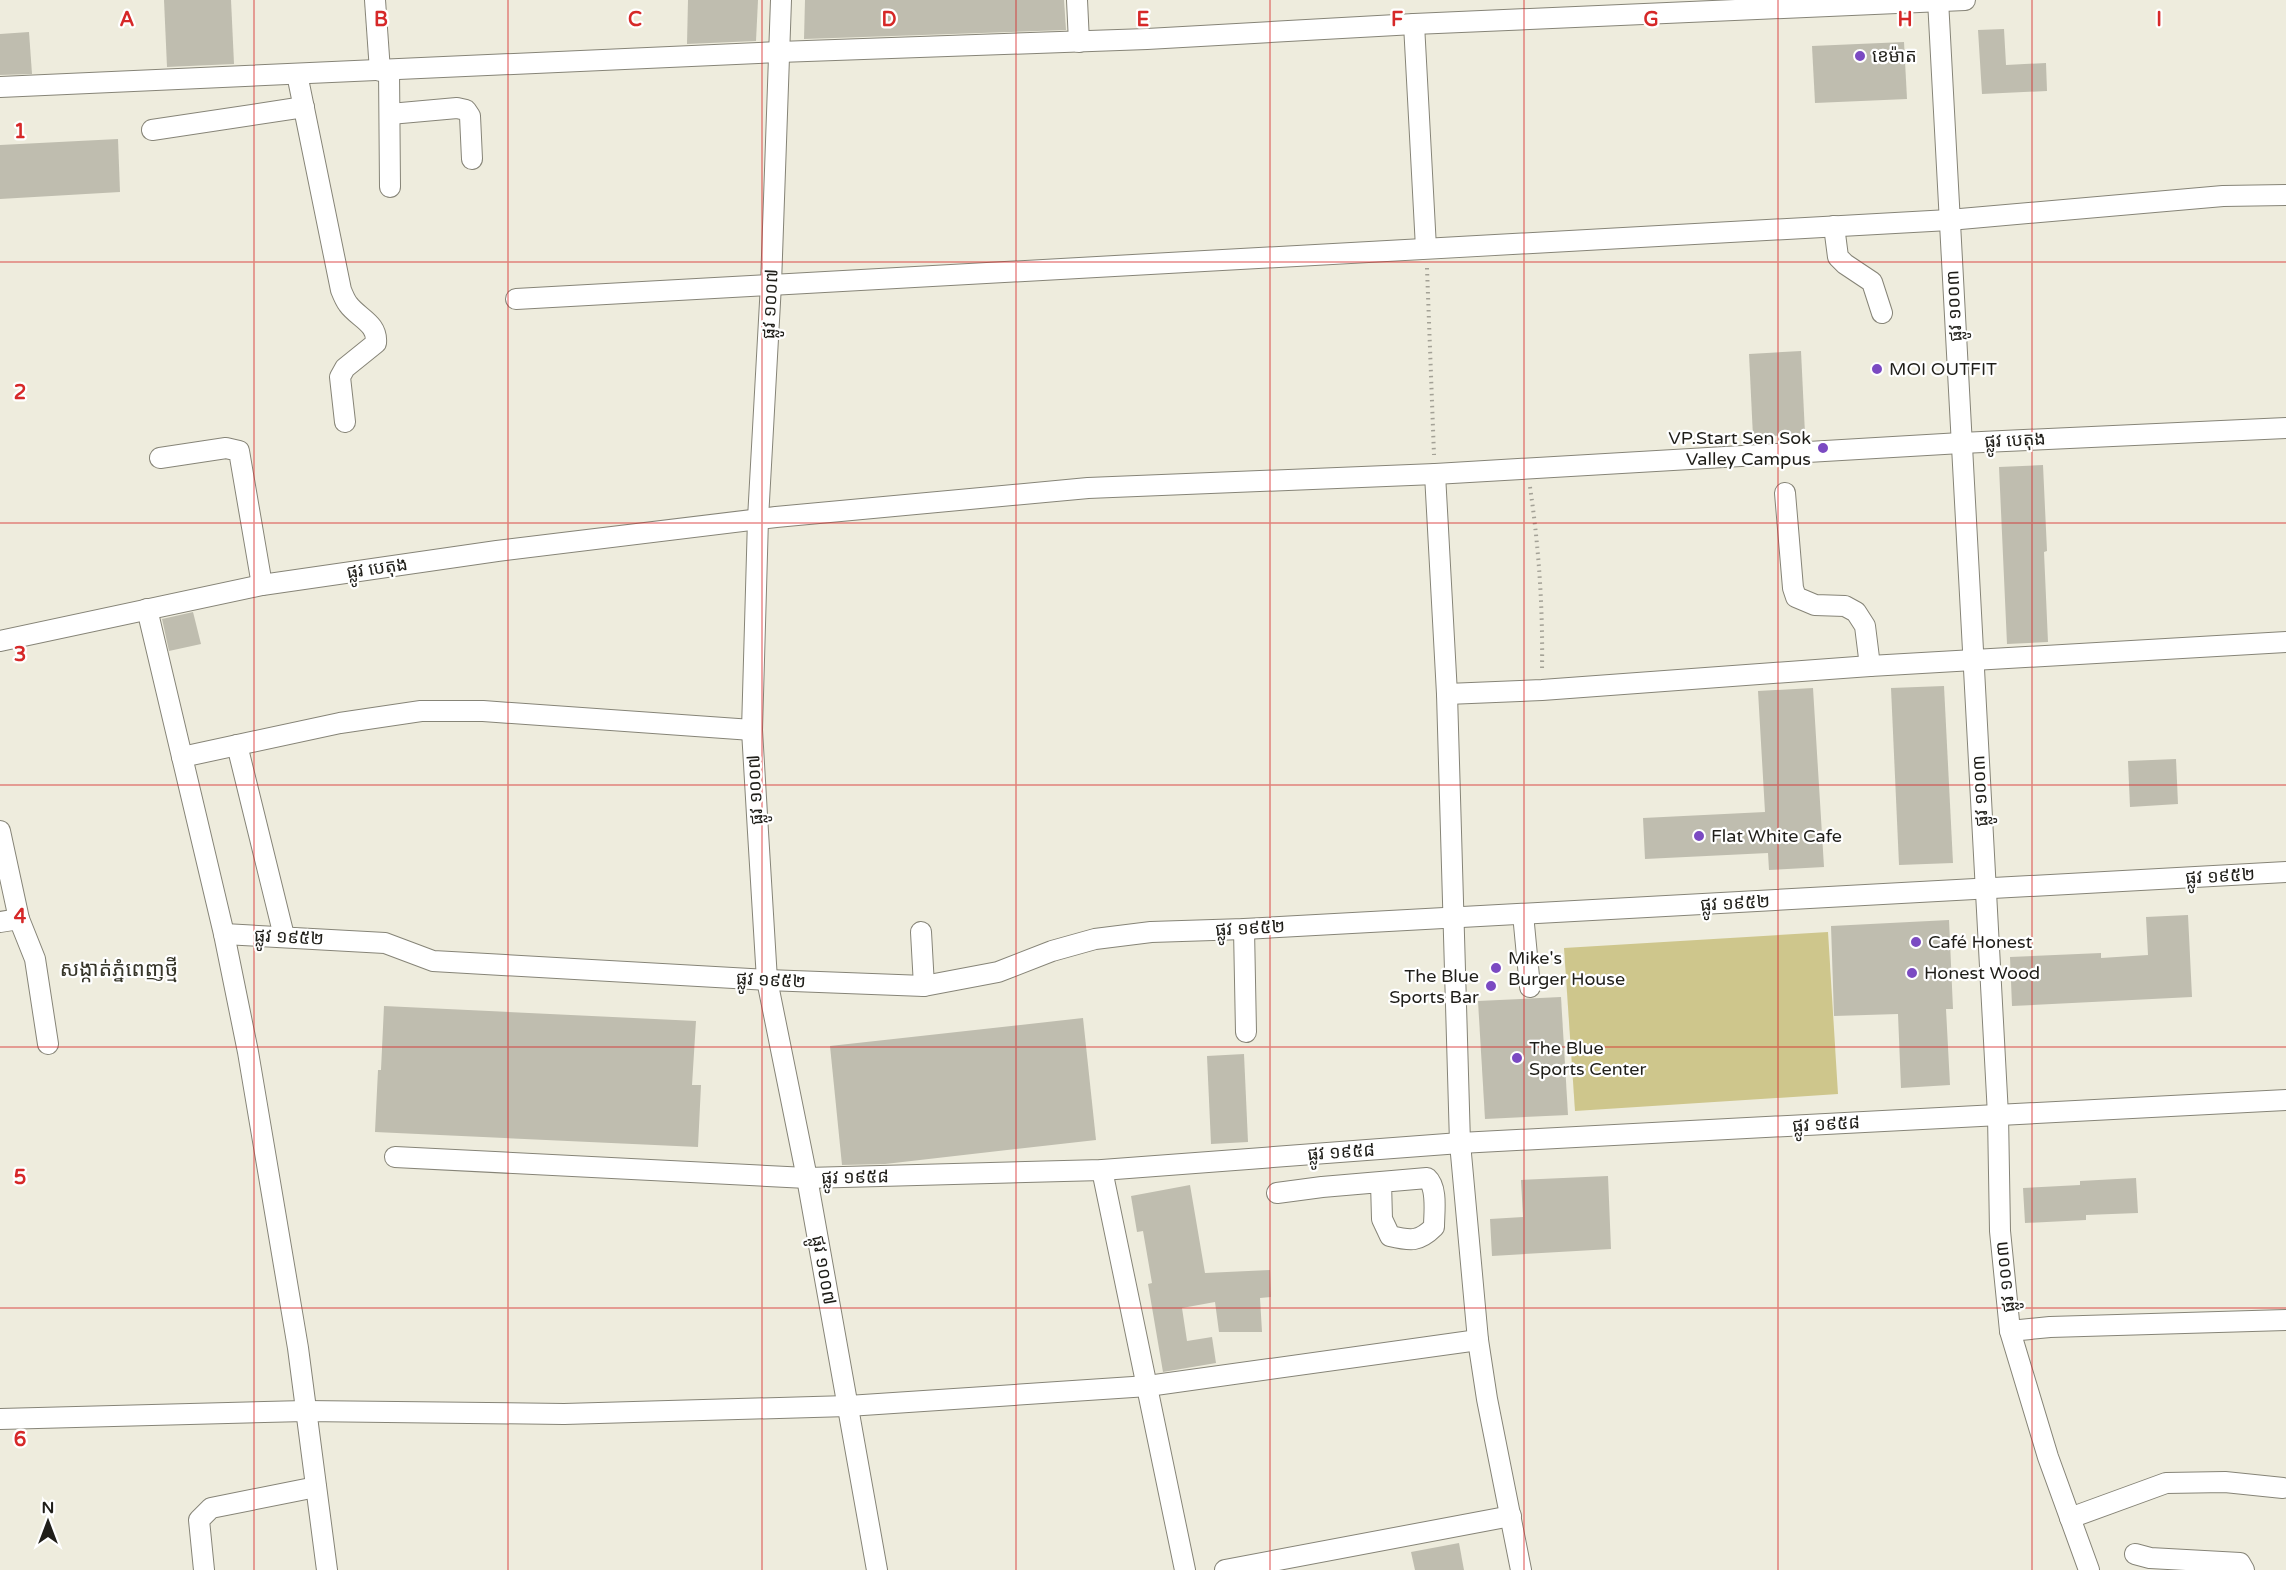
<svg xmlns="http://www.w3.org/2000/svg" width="2286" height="1570" viewBox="0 0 2286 1570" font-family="'Varela Round','Noto Sans Khmer',sans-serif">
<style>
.green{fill:#cec68c}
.building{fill:#bfbdaf}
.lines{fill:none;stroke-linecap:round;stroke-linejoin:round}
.minor-casing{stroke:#868477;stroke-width:22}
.path{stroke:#a3a196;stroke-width:4;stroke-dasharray:1.5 4.5;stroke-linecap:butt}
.minor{stroke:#fff;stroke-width:20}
.grid{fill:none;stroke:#d62828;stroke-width:1.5;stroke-opacity:0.55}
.poi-dot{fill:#7b4ac2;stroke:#fff;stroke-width:2}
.labels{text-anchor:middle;stroke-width:4.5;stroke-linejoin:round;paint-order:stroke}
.poi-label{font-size:18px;fill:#1f1e19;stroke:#fff;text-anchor:start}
.street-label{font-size:18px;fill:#1f1e19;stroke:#fff}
.quarter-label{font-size:21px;fill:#353428;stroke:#fff}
.grid-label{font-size:20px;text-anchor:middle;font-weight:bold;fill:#d62828;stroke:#fff;stroke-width:4.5;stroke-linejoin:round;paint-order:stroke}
</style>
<rect width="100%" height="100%" fill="#eeecdd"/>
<!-- green -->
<path class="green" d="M1828,932l10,162 -263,17 -11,-163z"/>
<!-- building -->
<g class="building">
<path d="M164,0h67l3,64 -67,3z"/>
<path d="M688,0h70l-2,41 -69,3z"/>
<path d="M805,0h259l2,30 -262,9z"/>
<path d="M2004,29l2,36 40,-2 1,28 -65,3 -4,-64z"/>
<path d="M29,32l3,42 -32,1v-41z"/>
<path d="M1904,42l3,57 -92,4 -3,-57z"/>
<path d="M118,139l2,53 -120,7v-54z"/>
<path d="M1801,351l4,83 -52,3 -4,-83z"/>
<path d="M2043,465l4,86 -3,1 4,90 -41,2 -8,-177z"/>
<path d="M193,612l8,32 -32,7 -7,-32z"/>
<path d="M1944,686l9,177 -54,2 -8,-177z"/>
<path d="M1813,688l11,179 -55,3 -1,-17 -123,6 -2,-41 122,-6 -7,-121z"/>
<path d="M2176,759l2,45 -48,3 -2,-46z"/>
<path d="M2188,915l4,82 -180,9 -2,-49 91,-4v5l47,-3 -2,-38z"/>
<path d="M1949,920l4,89h-7l4,76 -49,3 -3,-74 -64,2 -3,-90z"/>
<path d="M1561,997l7,118 -83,4 -7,-118z"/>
<path d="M384,1006l312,15 -4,64h9l-3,62 -323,-15 3,-62h3z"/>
<path d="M1083,1018l13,122 -211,24 -43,1 -12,-119z"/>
<path d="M1244,1054l4,88 -37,2 -4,-88z"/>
<path d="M1608,1176l3,73 -119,7 -2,-37 33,-2 -2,-37z"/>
<path d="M2136,1178l2,35 -52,2v5l-61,3 -2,-35 57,-3v-4z"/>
<path d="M1190,1185l15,88 65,-3 1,27 -11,1 2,34h-43l-4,-30 -33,6 5,33 25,-4 4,26 -53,9 -15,-88 4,-1 -9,-52 -6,1 -6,-36z"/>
<path d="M1459,1543l5,27h-49l-4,-18z"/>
</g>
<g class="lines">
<defs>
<g id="minor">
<path d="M375,0l5,71"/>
<path d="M781,0l-10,284 -13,235 -6,211 6,102 9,148 40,198 70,392"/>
<path d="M1077,0l2,42"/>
<path d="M1938,0l60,1115 2,116 10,100 38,126 41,113"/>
<path d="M1414,24l12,224"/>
<path d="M389,70l1,117"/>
<path d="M297,74l44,216c2,5 4,10 7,14 10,14 30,19 28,39l-31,25 -5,9 5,45"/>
<path d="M0,87l779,-35 368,-13 267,-15 551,-24"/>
<path d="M390,114l67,-6 9,2 4,6 2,43"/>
<path d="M152,130l152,-23"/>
<path d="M1834,226l4,31 7,7 27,18 10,31"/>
<path d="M516,299l1433,-79 274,-24 63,-1"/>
<path d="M160,458l66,-10 13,3 23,134"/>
<path d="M1435,474l12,220 13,449 18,197 9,59 34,171"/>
<path d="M1785,493l8,95 3,9 19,8 30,1 11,6 9,14 5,40"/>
<path d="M147,609l77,325 24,118 50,296 29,222"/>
<path d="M0,641l262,-56 235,-34 279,-34 312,-29 347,-14 526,-31 325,-15"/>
<path d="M1447,694l95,-4 328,-24 416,-24"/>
<path d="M237,745l47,191"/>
<path d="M182,757l158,-34 81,-12h62l269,19"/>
<path d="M0,831l19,88 16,40 13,85"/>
<path d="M1523,914l7,73"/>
<path d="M0,922l19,-3"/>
<path d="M1244,929l2,103"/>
<path d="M921,932l3,54"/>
<path d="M224,934l161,9 48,18 334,19 157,6 74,-14 54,-21 43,-12 56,-7 93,-3 1042,-57"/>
<path d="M395,1157l412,21 295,-8 358,-27 826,-43"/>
<path d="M1102,1170l83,400"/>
<path d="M1277,1193l45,-6 105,-9c11,10 7,34 7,49 -15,15 -23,14 -44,9l-8,-17 -1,-37"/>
<path d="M2010,1331l40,-4 236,-7"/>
<path d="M0,1419l305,-8 259,3 284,-8 300,-20 330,-46"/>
<path d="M2070,1518l96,-35 59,-1 58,6"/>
<path d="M2135,1554l15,4 90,5 4,7"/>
<path d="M204,1570l-5,-50 12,-12 105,-21"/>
<path d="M1225,1570l286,-54"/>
</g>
</defs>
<!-- minor casing -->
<use href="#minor" class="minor-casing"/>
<!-- path -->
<g class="path">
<path d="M1427,268l7,187"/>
<path d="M1530,487c9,61 13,122 12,184"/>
</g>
<!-- minor -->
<use href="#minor" class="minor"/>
</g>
<!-- grid -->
<path class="grid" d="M254,0v1570M508,0v1570M762,0v1570M1016,0v1570M1270,0v1570M1524,0v1570M1778,0v1570M2032,0v1570M0,262h2286M0,523h2286M0,785h2286M0,1047h2286M0,1308h2286"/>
<!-- markers -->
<g class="poi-dot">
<circle cx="1860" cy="56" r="6"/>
<circle cx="1877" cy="369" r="6"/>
<circle cx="1823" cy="448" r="6"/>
<circle cx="1699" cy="836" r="6"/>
<circle cx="1916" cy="942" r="6"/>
<circle cx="1496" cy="968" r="6"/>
<circle cx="1912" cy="973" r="6"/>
<circle cx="1491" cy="986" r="6"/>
<circle cx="1517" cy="1058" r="6"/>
</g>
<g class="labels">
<!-- poi labels -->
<g class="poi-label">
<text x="1872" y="62">ខេម៉ាត</text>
<text x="1889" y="375">MOI OUTFIT</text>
<text x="1811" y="444" text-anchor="end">VP.Start Sen Sok<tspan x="1811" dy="21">Valley Campus</tspan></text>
<text x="1711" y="842">Flat White Cafe</text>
<text x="1928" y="948">Café Honest</text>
<text x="1508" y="964">Mike's<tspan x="1508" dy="21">Burger House</tspan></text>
<text x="1924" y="979">Honest Wood</text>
<text x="1479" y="982" text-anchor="end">The Blue<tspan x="1479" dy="21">Sports Bar</tspan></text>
<text x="1529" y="1054">The Blue<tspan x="1529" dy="21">Sports Center</tspan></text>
</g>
<!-- street labels -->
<g class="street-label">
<text transform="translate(770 304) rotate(-87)" y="6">ផ្លូវ ១០០៧</text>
<text transform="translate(1954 306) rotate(-93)" y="6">ផ្លូវ ១០០៣</text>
<text transform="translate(2015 440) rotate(-3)" y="6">ផ្លូវ បេតុង</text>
<text transform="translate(377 568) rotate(-8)" y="6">ផ្លូវ បេតុង</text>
<text transform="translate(755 790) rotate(-93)" y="6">ផ្លូវ ១០០៧</text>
<text transform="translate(1980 791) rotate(-93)" y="6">ផ្លូវ ១០០៣</text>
<text transform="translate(2220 876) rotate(-3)" y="6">ផ្លូវ ១៩៥២</text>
<text transform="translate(1735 903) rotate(-3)" y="6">ផ្លូវ ១៩៥២</text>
<text transform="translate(1250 928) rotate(-3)" y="6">ផ្លូវ ១៩៥២</text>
<text transform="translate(289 937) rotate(3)" y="6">ផ្លូវ ១៩៥២</text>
<text transform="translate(771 980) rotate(3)" y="6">ផ្លូវ ១៩៥២</text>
<text transform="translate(1826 1124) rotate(-3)" y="6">ផ្លូវ ១៩៥៨</text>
<text transform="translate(1341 1152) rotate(-4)" y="6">ផ្លូវ ១៩៥៨</text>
<text transform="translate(855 1177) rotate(-1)" y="6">ផ្លូវ ១៩៥៨</text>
<text transform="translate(824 1270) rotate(80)" y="6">ផ្លូវ ១០០៧</text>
<text transform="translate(2005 1277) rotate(-96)" y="6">ផ្លូវ ១០០៣</text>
</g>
<!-- quarter labels -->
<g class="quarter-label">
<text x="119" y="976">សង្កាត់ភ្នំពេញថ្មី</text>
</g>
</g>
<g class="grid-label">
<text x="127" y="26">A</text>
<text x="381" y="26">B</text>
<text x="635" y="26">C</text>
<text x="889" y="26">D</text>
<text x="1143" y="26">E</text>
<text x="1397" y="26">F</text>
<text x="1651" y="26">G</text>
<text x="1905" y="26">H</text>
<text x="2159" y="26">I</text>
<text x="20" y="138">1</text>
<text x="20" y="399">2</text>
<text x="20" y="661">3</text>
<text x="20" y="923">4</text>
<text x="20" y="1184">5</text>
<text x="20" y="1446">6</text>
</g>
<!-- north arrow -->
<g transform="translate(48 1522)" stroke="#ffffff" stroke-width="4.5" paint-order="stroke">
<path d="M0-4.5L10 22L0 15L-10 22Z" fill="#1f1e19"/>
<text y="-9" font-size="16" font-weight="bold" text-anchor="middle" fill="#1f1e19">N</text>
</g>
</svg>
